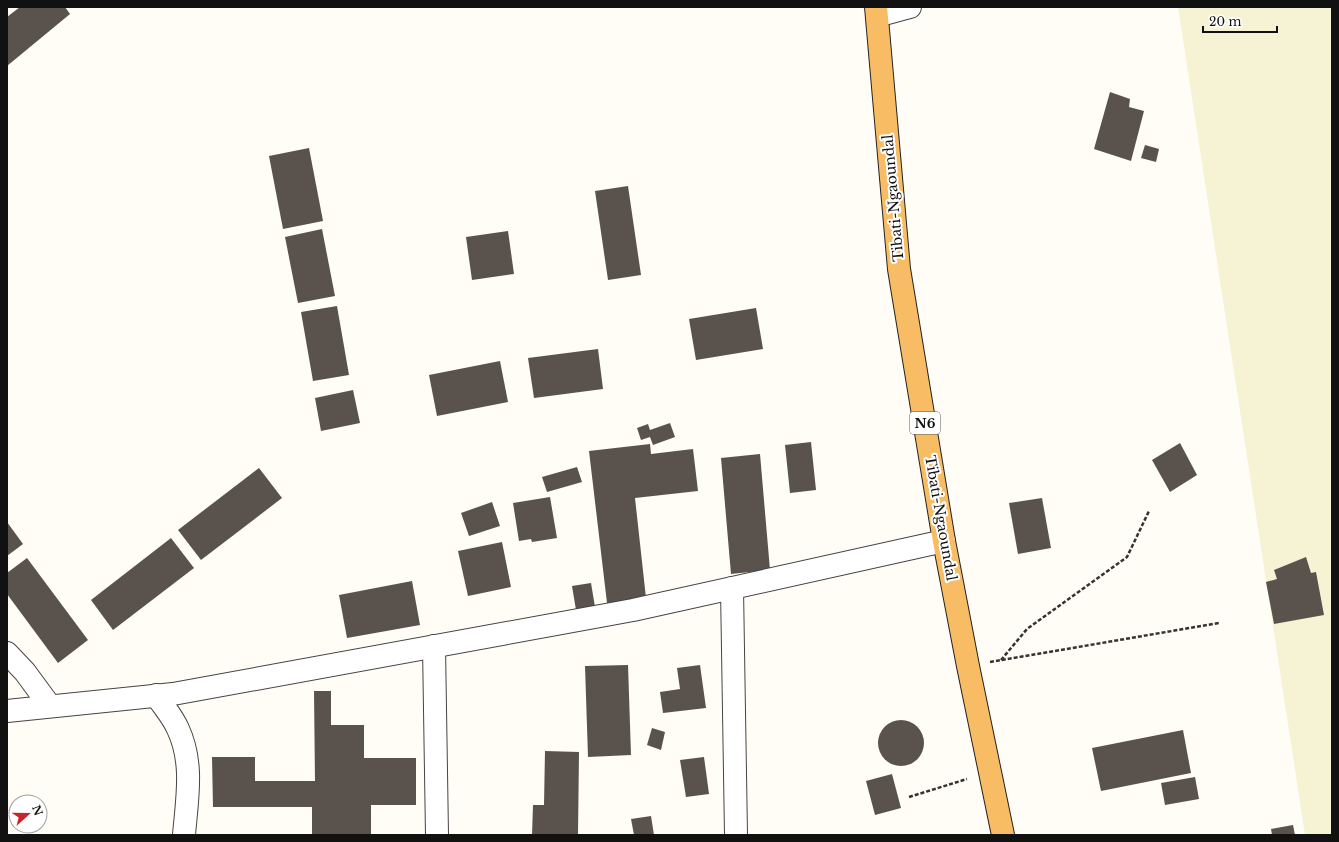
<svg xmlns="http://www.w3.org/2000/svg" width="1339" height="842" viewBox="0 0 1339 842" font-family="'Libre Baskerville',serif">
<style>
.farmland{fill:#f6f3d4}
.building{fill:#5a524d}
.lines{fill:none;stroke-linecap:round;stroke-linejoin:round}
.minor-casing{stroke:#444;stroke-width:24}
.trunk-casing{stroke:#222;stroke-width:24}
.path{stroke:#333;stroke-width:2.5;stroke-dasharray:4 2;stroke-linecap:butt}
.minor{stroke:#fff;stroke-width:22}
.trunk{stroke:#f7bc64;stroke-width:22}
.labels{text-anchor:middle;stroke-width:4;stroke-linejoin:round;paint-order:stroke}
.shield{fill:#fff;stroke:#585858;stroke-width:1}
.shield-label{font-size:13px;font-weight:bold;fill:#111}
.street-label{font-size:14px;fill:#111;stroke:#fff}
</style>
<rect width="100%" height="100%" fill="#fffdf5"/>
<!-- farmland -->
<path class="farmland" d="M1178,7h154v828h-27z"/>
<!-- building -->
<g class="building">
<path d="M20,7h45l5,7 -63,52v-49z"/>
<path d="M1110,92l20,7 -1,8 15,4 -13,50 -37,-12z"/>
<path d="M1145,145l14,4 -3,13 -15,-4z"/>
<path d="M309,148l14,73 -40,8 -14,-73z"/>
<path d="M628,186l13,89 -33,5 -13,-89z"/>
<path d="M322,229l13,67 -37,7 -13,-66z"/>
<path d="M508,231l6,43 -42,6 -6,-43z"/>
<path d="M337,306l12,69 -36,6 -12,-69z"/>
<path d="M756,308l7,41 -67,11 -7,-41z"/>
<path d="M598,349l5,40 -69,9 -6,-40z"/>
<path d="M500,361l8,41 -71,14 -8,-41z"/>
<path d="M353,390l7,33 -39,8 -6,-33z"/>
<path d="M670,423l5,14 -22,8 -3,-8 -9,3 -4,-12 11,-4 2,6z"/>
<path d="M811,442l5,48 -26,3 -5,-48z"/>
<path d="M1180,443l17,32 -27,17 -18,-32z"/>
<path d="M650,444l1,10 42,-5 5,42 -63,7 11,100 -39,5 -18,-152z"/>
<path d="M760,454l10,116 -39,4 -10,-116z"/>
<path d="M577,467l5,15 -35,10 -5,-15z"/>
<path d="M259,468l23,30 -81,62 -23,-30z"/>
<path d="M550,497l7,41 -25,4 -1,-3 -12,2 -6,-38z"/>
<path d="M1042,498l9,50 -33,6 -9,-51z"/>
<path d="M492,502l8,24 -31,10 -8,-23z"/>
<path d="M7,522l16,22 -16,12z"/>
<path d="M171,538l23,30 -81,62 -22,-30z"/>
<path d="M502,542l9,45 -43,9 -10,-45z"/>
<path d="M1306,557l5,16 5,-1 8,43 -50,9 -8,-42 11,-3 -3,-9z"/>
<path d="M27,558l61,82 -30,23 -51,-69v-21z"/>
<path d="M412,581l8,44 -73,13 -8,-43z"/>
<path d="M591,583l4,24 -19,3 -4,-24z"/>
<path d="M628,665l3,90 -43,2 -3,-91z"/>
<path d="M700,665l6,43 -43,5 -3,-21 20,-3 -3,-21z"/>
<path d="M314,691h17v34h33v33h52v47h-45v30h-59v-28h-99l-1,-50h43v24h60z"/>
<circle cx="901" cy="743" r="23"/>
<path d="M652,728l13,4 -4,18 -14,-5z"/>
<path d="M1183,730l8,43 -90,18 -9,-43z"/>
<path d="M545,751l34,1 -1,83h-46l1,-30h11z"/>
<path d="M704,757l5,37 -23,3 -6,-37z"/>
<path d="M892,774l9,34 -26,7 -9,-34z"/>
<path d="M1195,777l4,22 -34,6 -4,-22z"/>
<path d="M651,816l3,19h-20l-3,-16z"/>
<path d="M1293,825l2,10h-23l-1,-6z"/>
</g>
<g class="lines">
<defs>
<g id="minor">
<path d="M877,16l33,-9"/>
<path d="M732,588l4,247"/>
<path d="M434,646l3,189"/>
<path d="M7,653l18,19 25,34"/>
<path d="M156,695c7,11 17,22 22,34 16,34 9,70 6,106"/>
<path d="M7,711l166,-17 460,-84 311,-69"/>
</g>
<path id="trunk" d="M876,7l23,262 45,272 24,125 35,169"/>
</defs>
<!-- minor casing -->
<use href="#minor" class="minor-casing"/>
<!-- trunk casing -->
<use href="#trunk" class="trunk-casing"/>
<!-- path -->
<g class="path">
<path d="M1001,660l26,-31 100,-72 22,-46"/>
<path d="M990,662l229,-39"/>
<path d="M909,797l58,-18"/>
</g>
<!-- minor -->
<use href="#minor" class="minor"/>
<!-- trunk -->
<use href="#trunk" class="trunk"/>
</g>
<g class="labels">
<!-- shield labels -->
<rect class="shield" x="910" y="412" width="30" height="22" rx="3"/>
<g class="shield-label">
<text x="925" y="428">N6</text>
</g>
<!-- street labels -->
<g class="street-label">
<text transform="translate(893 198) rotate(-95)" y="5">Tibati-Ngaoundal</text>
<text transform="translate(941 518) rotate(80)" y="5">Tibati-Ngaoundal</text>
</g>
</g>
<!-- border -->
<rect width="1339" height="842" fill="none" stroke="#111111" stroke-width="16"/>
<!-- north arrow -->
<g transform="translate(28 814) rotate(69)"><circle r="19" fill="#ffffff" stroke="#a0a0a0"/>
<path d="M0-3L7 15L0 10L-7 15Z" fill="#c4262e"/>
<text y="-6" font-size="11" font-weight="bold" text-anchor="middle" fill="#111111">N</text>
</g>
<!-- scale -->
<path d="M1203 26v6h74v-6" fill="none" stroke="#111111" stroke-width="2"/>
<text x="1209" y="26" font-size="12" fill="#111111" stroke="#ffffff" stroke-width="3" paint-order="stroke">20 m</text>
</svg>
